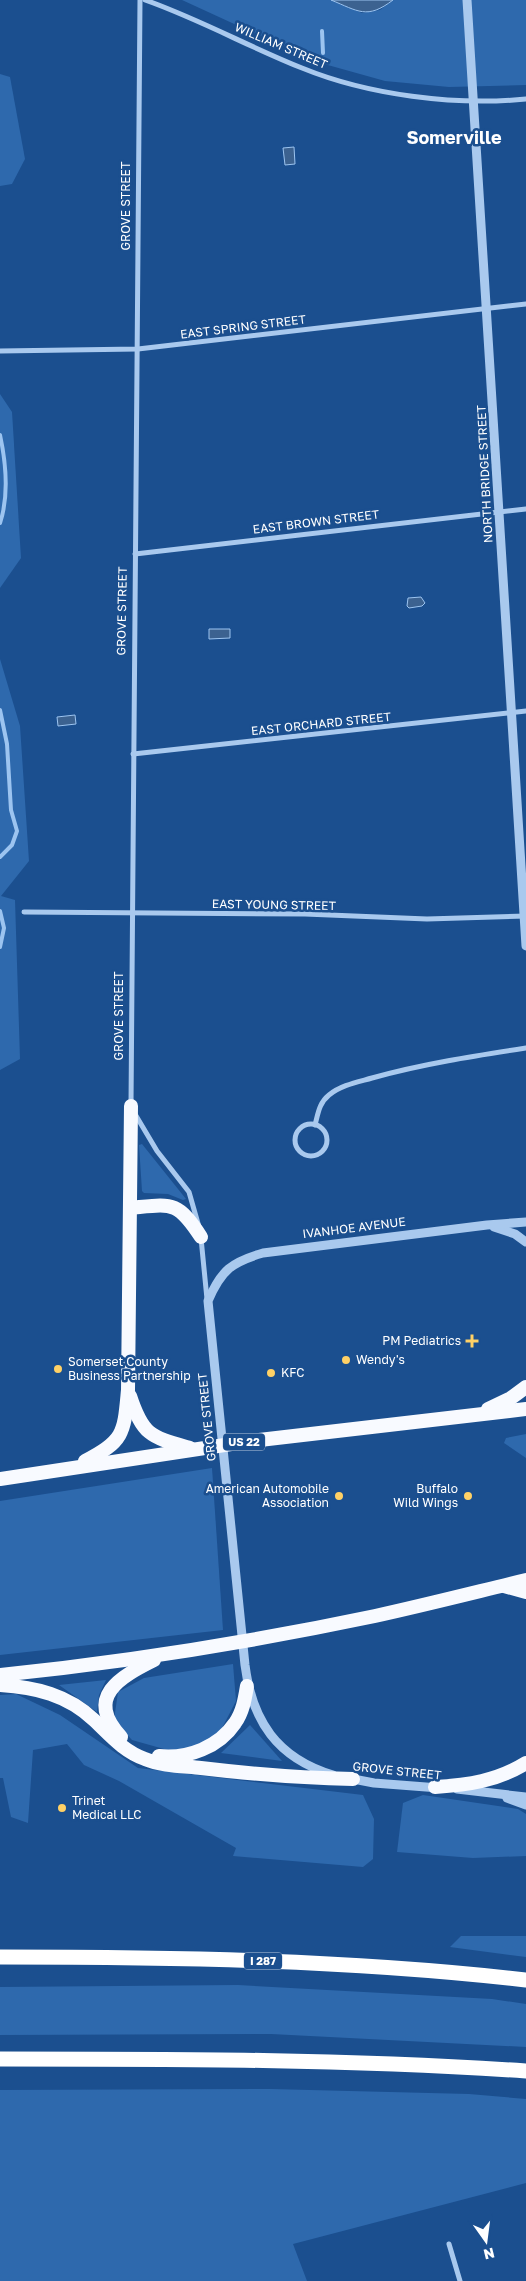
<svg xmlns="http://www.w3.org/2000/svg" width="526" height="2281" viewBox="0 0 526 2281" font-family="'Golos Text',sans-serif">
<style>
.green{fill:#2e69ad}
.water{fill:#3c6290;stroke:#9cc4f0}
.lines{fill:none;stroke-linecap:round;stroke-linejoin:round}
.stream{stroke:#9cc4f0;stroke-width:4}
.minor{stroke:#a9c9ee;stroke-width:5}
.tertiary{stroke:#a9c9ee;stroke-width:9}
.trunk{stroke:#f8faff;stroke-width:14}
.motorway{stroke:#fff;stroke-width:15}
.poi-dot{fill:#ffd166;stroke:#1b4f8f;stroke-width:2}
.labels{text-anchor:middle;stroke-width:5;stroke-linejoin:round;paint-order:stroke}
.shield{fill:#1b4f8f;stroke:#bbcadd;stroke-width:1}
.shield-label{font-size:11px;font-weight:bold;fill:#fff}
.street-label{font-size:12px;fill:#fff;stroke:#1b4f8f}
.poi-label{font-size:12px;fill:#fff;stroke:#1b4f8f;text-anchor:start}
.district-label{font-size:18px;font-weight:bold;fill:#fff;stroke:#1b4f8f}
</style>
<rect width="100%" height="100%" fill="#1b4f8f"/>
<!-- green -->
<g class="green">
<path d="M182,0h149l31,13 18,-3 13,-10h133v85l-77,2 -64,-6 -68,-19z"/>
<path d="M0,74l10,3 15,82 -13,25 -12,2z"/>
<path d="M0,394l12,18 9,146 -21,30z"/>
<path d="M0,659l20,67 9,135 -28,35 14,4 5,159 -20,11z"/>
<path d="M142,1144l44,55 -3,1 -15,-6 -24,-1 -2,-2 -3,-46z"/>
<path d="M526,1434v24l-22,-15 2,-5z"/>
<path d="M212,1468l11,162 -223,25v-154z"/>
<path d="M233,1664l3,37 -15,29 -21,16 -29,5 -39,-11 -18,-20 4,-28 26,-14z"/>
<path d="M106,1680l-7,15 -2,17 -38,-27z"/>
<path d="M16,1694l44,21 78,53 225,27 11,24 -1,40 -10,8 -130,-11 3,-8 -117,-67 -35,-16 -17,-21 -34,6 -5,73 -17,-6 -8,-39h-3v-83z"/>
<path d="M250,1725l32,36 -61,-8z"/>
<path d="M423,1795l95,14 8,5v42l-53,2 -76,-6 6,-49z"/>
<path d="M461,1936h65v21l-76,-10z"/>
<path d="M238,1985l254,14 34,5v43l-255,-13 -271,1v-48z"/>
<path d="M270,2089l199,5 57,5v84l-233,61 14,37h-307v-191z"/>
</g>
<!-- water -->
<g class="water">
<path d="M331,0h62c-26,20 -35,11 -62,0z"/>
<path d="M294,147l1,17 -10,1 -2,-17z"/>
<path d="M421,597l4,6 -3,3 -13,2 -2,-2 1,-8z"/>
<path d="M209,629h21v9l-21,1z"/>
<path d="M75,715l1,9 -18,2 -1,-9z"/>
</g>
<g class="lines">
<!-- stream -->
<g class="stream">
<path d="M322,31l1,22"/>
<path d="M0,435c6,28 9,61 0,88"/>
<path d="M0,710l7,34 4,66 6,21 -5,14 -12,12"/>
<path d="M0,911l4,17 -4,19"/>
</g>
<!-- minor -->
<g class="minor">
<path d="M145,0c54,19 104,47 157,68 66,27 153,38 224,31"/>
<path d="M0,351l138,-2 388,-45"/>
<path d="M135,554l391,-45"/>
<path d="M133,754l393,-43"/>
<path d="M24,912l281,2 122,5 99,-3"/>
<path d="M131,1104l9,-1104"/>
<path d="M135,1114l22,37 32,41 10,35"/>
<circle cx="311" cy="1140" r="16"/>
<path d="M315,1125c3,-11 4,-22 14,-30 12,-10 29,-13 43,-17 50,-14 102,-22 154,-30"/>
<path d="M201,1238l6,61"/>
<path d="M449,2244l11,37"/>
</g>
<!-- tertiary -->
<g class="tertiary">
<path d="M467,0l59,946"/>
<path d="M494,1227l21,7 11,8"/>
<path d="M333,1775c-56,-17 -81,-54 -88,-110l-37,-364c13,-31 24,-39 55,-48l224,-28 39,-3"/>
<path d="M348,1778l26,5 65,5"/>
<path d="M457,1789l69,8"/>
<path d="M507,1798l19,7"/>
</g>
<!-- trunk -->
<g class="trunk">
<path d="M130,1208c42,-4 47,-8 71,29"/>
<path d="M130,1396c13,40 21,41 60,52"/>
<path d="M488,1409l23,-11 15,-11"/>
<path d="M85,1461c40,-20 39,-29 43,-71l3,-284"/>
<path d="M0,1479l251,-38 275,-32"/>
<path d="M504,1586l22,6"/>
<path d="M0,1675c126,-13 251,-33 375,-59 50,-11 101,-24 151,-36"/>
<path d="M0,1685c35,2 68,10 94,35 16,15 29,31 51,39 17,7 38,7 56,9 50,6 101,10 152,11"/>
<path d="M121,1737c-37,-40 -1,-60 33,-77"/>
<path d="M159,1756c29,3 60,-9 76,-33 8,-11 10,-25 12,-37"/>
<path d="M435,1787c33,-2 62,-6 91,-24"/>
</g>
<!-- motorway -->
<g class="motorway">
<path d="M0,1957c176,0 351,3 526,23"/>
<path d="M0,2059c175,0 351,0 526,12"/>
</g>
</g>
<!-- markers -->
<g class="poi-dot">
<path d="M469.5 1333.5h5v5h5v5h-5v5h-5v-5h-5v-5h5z"/>
<circle cx="346" cy="1360" r="5"/>
<circle cx="58" cy="1369" r="5"/>
<circle cx="271" cy="1373" r="5"/>
<circle cx="339" cy="1496" r="5"/>
<circle cx="468" cy="1496" r="5"/>
<circle cx="62" cy="1808" r="5"/>
</g>
<g class="labels">
<!-- shield labels -->
<g class="shield">
<rect x="223" y="1433.5" width="42" height="17" rx="4"/>
<rect x="244" y="1952.5" width="38" height="17" rx="4"/>
</g>
<g class="shield-label">
<text x="244" y="1446">US 22</text>
<text x="263" y="1965">I 287</text>
</g>
<!-- street labels -->
<g class="street-label">
<text transform="translate(281 46) rotate(23)" y="4">WILLIAM STREET</text>
<text transform="translate(126 206) rotate(-90)" y="4">GROVE STREET</text>
<text transform="translate(243 327) rotate(-7)" y="4">EAST SPRING STREET</text>
<text transform="translate(485 474) rotate(-93)" y="4">NORTH BRIDGE STREET</text>
<text transform="translate(316 522) rotate(-7)" y="4">EAST BROWN STREET</text>
<text transform="translate(122 611) rotate(-89)" y="4">GROVE STREET</text>
<text transform="translate(321 724) rotate(-6)" y="4">EAST ORCHARD STREET</text>
<text transform="translate(274 905) rotate(1)" y="4">EAST YOUNG STREET</text>
<text transform="translate(119 1016) rotate(-90)" y="4">GROVE STREET</text>
<text transform="translate(354 1228) rotate(-7)" y="4">IVANHOE AVENUE</text>
<text transform="translate(207 1417) rotate(-96)" y="4">GROVE STREET</text>
<text transform="translate(397 1771) rotate(6)" y="4">GROVE STREET</text>
</g>
<!-- poi labels -->
<g class="poi-label">
<text x="461" y="1345" text-anchor="end">PM Pediatrics</text>
<text x="356" y="1364">Wendy's</text>
<text x="68" y="1366">Somerset County<tspan x="68" dy="14">Business Partnership</tspan></text>
<text x="281" y="1377">KFC</text>
<text x="329" y="1493" text-anchor="end">American Automobile<tspan x="329" dy="14">Association</tspan></text>
<text x="458" y="1493" text-anchor="end">Buffalo<tspan x="458" dy="14">Wild Wings</tspan></text>
<text x="72" y="1805">Trinet<tspan x="72" dy="14">Medical LLC</tspan></text>
</g>
<!-- district labels -->
<g class="district-label">
<text x="454" y="144">Somerville</text>
</g>
</g>
<!-- north arrow -->
<g transform="translate(486 2241) rotate(166)" stroke="#1b4f8f" stroke-width="4" paint-order="stroke">
<path d="M0-4L9 19L0 12L-9 19Z" fill="#ffffff"/>
<text y="-8" font-size="14" font-weight="bold" text-anchor="middle" fill="#ffffff">N</text>
</g>
</svg>
